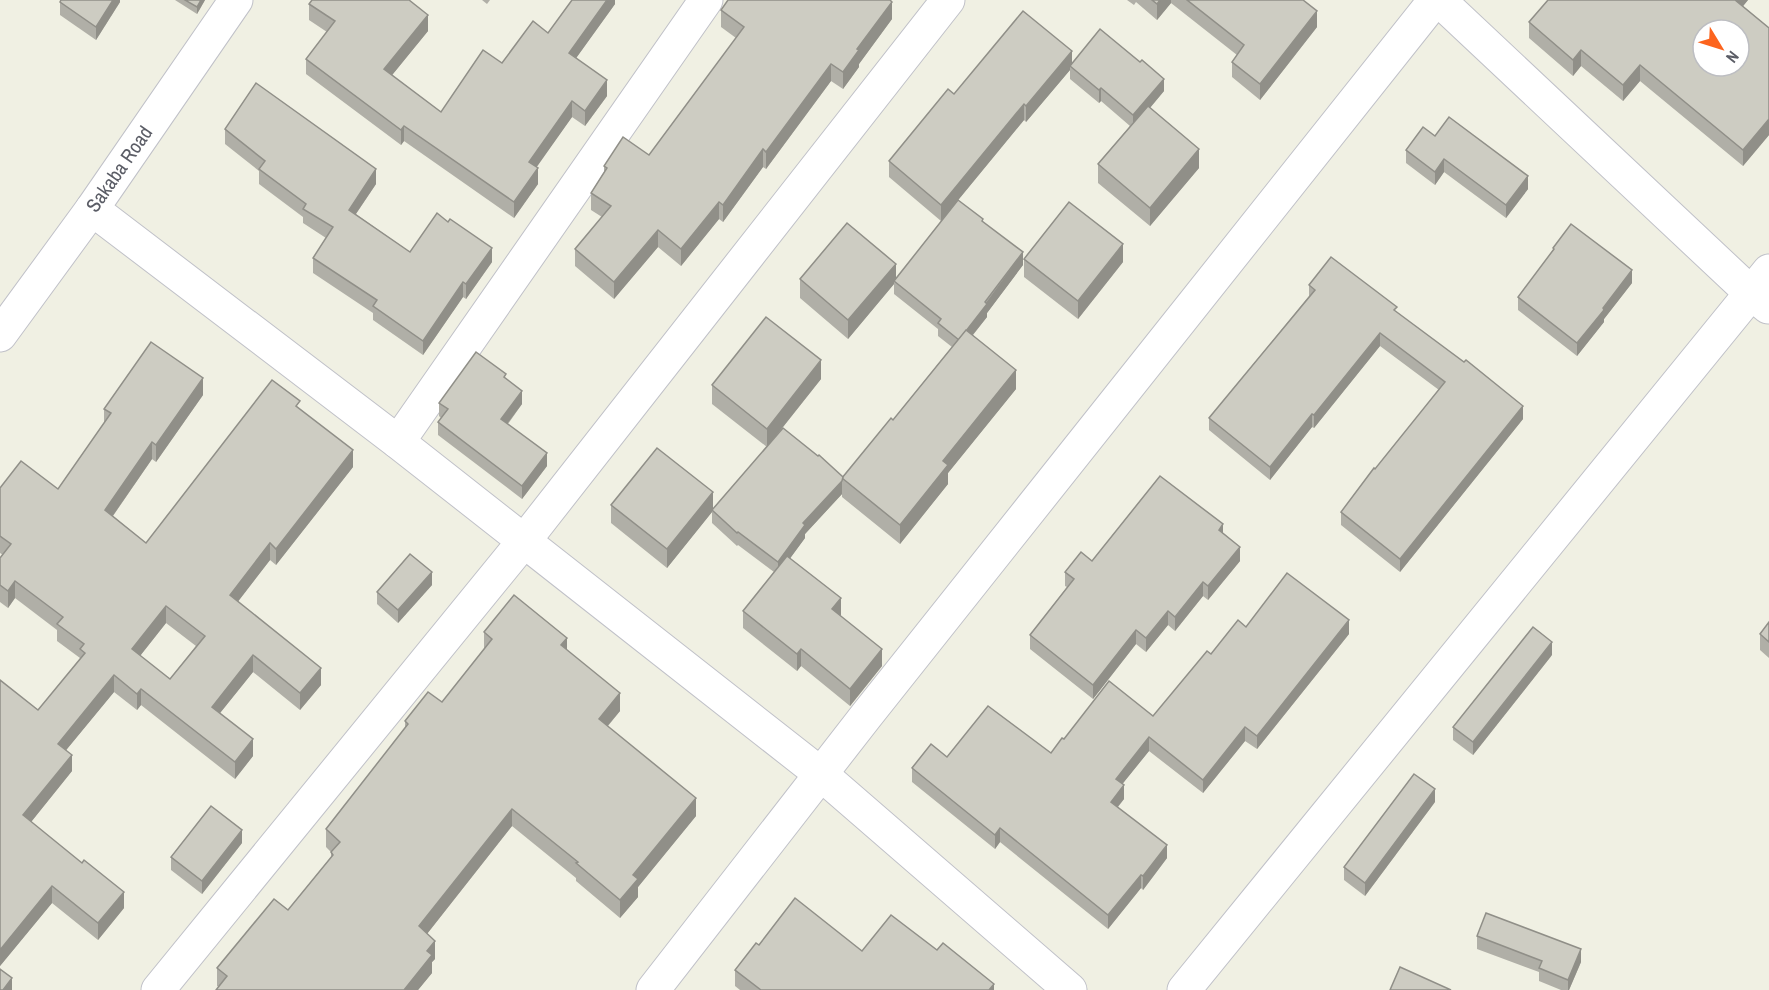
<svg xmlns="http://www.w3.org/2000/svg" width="1769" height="990" viewBox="0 0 1769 990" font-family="'Archivo Narrow',sans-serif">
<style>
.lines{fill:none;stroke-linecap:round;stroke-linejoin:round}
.minor-casing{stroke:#c0c1c8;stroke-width:35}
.minor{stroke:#fff;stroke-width:33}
.wall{fill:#b0afa7;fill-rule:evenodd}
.shaded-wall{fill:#908f88}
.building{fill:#cdccc2;stroke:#908f88;stroke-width:1.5;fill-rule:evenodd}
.labels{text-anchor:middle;stroke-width:6;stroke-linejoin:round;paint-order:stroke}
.street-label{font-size:20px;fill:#5b5d66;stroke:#fff}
</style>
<rect width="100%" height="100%" fill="#f0f0e3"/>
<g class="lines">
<defs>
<g id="minor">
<path d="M1439,0l313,294 16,13"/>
<path d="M92,209l306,233 424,333 248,215"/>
<path d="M0,335l92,-126 144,-209"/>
<path d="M398,442l308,-442"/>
<path d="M158,990l366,-449 424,-541"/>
<path d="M653,990l213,-274 569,-716"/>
<path d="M1184,990l585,-719"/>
</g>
</defs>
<!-- minor casing -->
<use href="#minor" class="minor-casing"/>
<!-- minor -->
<use href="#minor" class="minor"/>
</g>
<!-- wall -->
<g class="wall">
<path d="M120,0v2l-24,38 -36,-25v-13z"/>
<path d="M175,0h30l-8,14z"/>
<path d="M482,0h8l-3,4z"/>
<path d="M615,0v4l-39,54 31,38 -22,30 -13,-9 -36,50 2,17 -24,34 -110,-77 -3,4 -95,-71v-15l21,-27 -18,-12v-16l119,27 -36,44 49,37 61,-49 46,-30z"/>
<path d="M1127,0h176l14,27 -57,73 -28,-23v-15l5,-7 -66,-52 -14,17 -21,-18 -2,3z"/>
<path d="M1548,0h200l-5,6 26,22v107l-26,31 -103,-85 -17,20 -42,-35 -8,10 -44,-38v-16z"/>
<path d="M891,1l1,18 -33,45v3l-16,22 -12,-8 -65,88 -3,-2 -40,55 -4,-3 -38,47 -23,-19 -44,52 -39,-33v-17l27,-32 -11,-7v-17l13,-21v-6l45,-11 87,-117 -15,-11v-17z"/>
<path d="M1072,64l92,27 -14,17 49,60 -49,58 -52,-43v-19l32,-38 -29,-25 -2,2 -29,-24v-9l-44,52 -2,-2 -66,80 25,22 40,43 -36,48v4l-14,18 43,54 -68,84v11l-48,60 -58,-47v-3l-37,40v4l-15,20 51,57v1l41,50 -32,40 -49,-40 -4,5 -54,-43v-17l31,-39 -36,-27 -1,1 -25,-23v-11l-45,56 -56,-45v-18l102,4 54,-62 -55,-43v-19l109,-6 -49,62 71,36 50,-57 59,-73 -14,-11v-7l-44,-35v-10l-46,55 -48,-41v-19h96l45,-58 -52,-44v-16l65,-67z"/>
<path d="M225,129l151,55 -20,30 54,38 82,10 -26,37 -3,-2 -40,58 -50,-35v-7l-60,-40v-15l13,-20 -23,-15v-6l-44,-33v-13l-34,-27z"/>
<path d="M1435,136l93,53 -22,29 -62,-46 -9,13 -29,-22v-13z"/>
<path d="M1553,248l79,35 -28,36v3l-27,34 -59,-46v-13l35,-47z"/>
<path d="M1024,259l99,3 -45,57 -54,-42z"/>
<path d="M1309,285l88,27 126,107 -123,153 -59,-47v-13l98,-122 -59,-44 -66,82 -2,-1 -42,53 -61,-50v-12l100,-122z"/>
<path d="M506,379l16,25 -14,20 39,42 -25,33 -84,-64v-13l3,-4 -2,-2v-13z"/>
<path d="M203,395l-47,67 -4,-3 -39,57 33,27 154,-134 53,58 -77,98 -6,-5 -32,41 83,84 -21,25 -47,-38 -33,41 33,43 -18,23 -94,-74 -4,5 -23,-18 -48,58 6,21 -41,51 93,86 -26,32 -46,-37 -52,63v-286l38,30 42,-51v-1l-23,-17v-11l-42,-32 -7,10 -8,-6v-44l3,-3 -3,-2v-65l58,1 46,-66v-14zM166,623l30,23 -26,33 -30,-23z"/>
<path d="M1223,533l17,28 -32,39 -5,-4 -28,35 -7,-6 -22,27 -10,-8 -43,55 -63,-50v-14l37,-48 -2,-1v-14l27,-11z"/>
<path d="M432,585l-34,38 -21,-19v-12z"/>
<path d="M1769,622v36l-9,-8v-16z"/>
<path d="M1246,627l103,7 -92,115 -12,-8 -42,52 -54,-42 -27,33 2,15 -6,8 49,51 -24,32 -2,-2 -33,41 -108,-87 -5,7 -83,-67v-14l35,-11 104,-4 13,-14 89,-23 58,-62z"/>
<path d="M484,632l83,18 53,61 -12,15 88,90 -58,71v10l-18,21 -44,-37v-3l-64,-52 -85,108 8,25 -3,3v11l-14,17h-202l3,-3 -2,-1v-18l71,-58 43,-53v-5l-5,-5v-18l79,-100v-8l37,-19 42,-53z"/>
<path d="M1552,655l-79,100 -20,-15v-13z"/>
<path d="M1435,802l-70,94 -21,-16v-13z"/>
<path d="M242,843l-40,51 -31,-24v-13z"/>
<path d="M1477,936l104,26 -12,28h-8l-22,-9v-9l-62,-23z"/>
<path d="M759,945l103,6 75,-1 57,40h-254l-5,-4v-16z"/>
</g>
<!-- shaded-wall -->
<g class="shaded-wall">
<path d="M113,0h7v2l-24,38v-13z"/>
<path d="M201,0h4l-8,14v-7z"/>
<path d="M607,0h8v4l-46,64v-15z"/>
<path d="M1160,0h11v3l-14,17v-16z"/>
<path d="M1735,0h13l-13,16z"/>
<path d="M892,2v17l-33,45v3l-16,22v-17l14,-23z"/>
<path d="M1317,11v16l-57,73v-16z"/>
<path d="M428,15v16l-44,54v-16z"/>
<path d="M1581,50v16l-8,10v-16z"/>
<path d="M1072,51v17l-2,-2v4l-44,52v-16z"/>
<path d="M831,64v17l-65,88v-17z"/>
<path d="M1640,65v16l-17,20v-16z"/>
<path d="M1164,79v12l-31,37v-13z"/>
<path d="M607,80v16l-22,30v-15z"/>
<path d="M1101,88v13l-2,2v-13z"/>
<path d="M572,101v16l-43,61v-16z"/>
<path d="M1024,104v16l-83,101v-16z"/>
<path d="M1769,119v16l-26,31v-16z"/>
<path d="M404,126v15l-3,4v-15z"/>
<path d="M763,149v18l-40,55v-17z"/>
<path d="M1199,149v19l-49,58v-18z"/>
<path d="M1444,159v13l-9,13v-13z"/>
<path d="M538,168v16l-24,34v-16z"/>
<path d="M376,169v15l-27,40v-14z"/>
<path d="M1528,176v13l-22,29v-13z"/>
<path d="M719,202v17l-38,47v-17z"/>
<path d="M658,230v17l-44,52v-17z"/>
<path d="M1123,244v18l-45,57v-18z"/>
<path d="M492,248v14l-26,37v-15z"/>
<path d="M1023,252v13l-36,48v4l-28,35v-12z"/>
<path d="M896,264v18l-2,-1v3l-46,55v-19z"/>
<path d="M1632,270v13l-28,36v3l-27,34v-13z"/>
<path d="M463,282v15l-40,58v-14z"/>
<path d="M1380,333v13l-66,82v-13z"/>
<path d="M821,360v19l-54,68v-18z"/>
<path d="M1016,370v19l-68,84v11l-48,60v-19l43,-64z"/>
<path d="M203,378v17l-47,67v-17z"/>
<path d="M522,391v13l-21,28v-13z"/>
<path d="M1523,406v13l-123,153v-13z"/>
<path d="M1312,414v13l-42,53v-13z"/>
<path d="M152,442v17l-47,68v-17z"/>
<path d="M353,450v17l-77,98v-16z"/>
<path d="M547,453v13l-25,33v-13z"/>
<path d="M842,481v13l-37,40v4l-27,37v-13l25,-39z"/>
<path d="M713,492v19l-1,-1v2l-45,56v-19z"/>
<path d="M1223,524v15l-4,-9z"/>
<path d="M270,543v17l-40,52v-17z"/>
<path d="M1240,547v14l-32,39v-14z"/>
<path d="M432,572v13l-34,38v-13z"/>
<path d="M15,581v17l-7,10v-17z"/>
<path d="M1203,582v14l-28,35v-14z"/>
<path d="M841,598v17l-9,11v-17z"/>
<path d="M166,606v17l-34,43v-17z"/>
<path d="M1168,611v14l-22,27v-14z"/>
<path d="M1349,620v14l-92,115v-13z"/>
<path d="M1136,630v14l-43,55v-14z"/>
<path d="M567,638v17l-6,-10z"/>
<path d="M1552,642v13l-79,100v-13z"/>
<path d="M801,649v17l-4,5v-17z"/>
<path d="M882,649v17l-32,40v-17z"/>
<path d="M253,655v17l-41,51v-16z"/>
<path d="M321,668v17l-21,25v-17z"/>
<path d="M114,675v17l-56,68v-16z"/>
<path d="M141,689v16l-4,5v-16z"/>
<path d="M620,693v18l-21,25v-17z"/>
<path d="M1245,727v14l-42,52v-13z"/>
<path d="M1149,737v14l-33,41v-13z"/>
<path d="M253,739v17l-18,23v-17z"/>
<path d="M72,755v16l-49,61v-17z"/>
<path d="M1124,785v14l-13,16v-13z"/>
<path d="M1435,789v13l-70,94v-13z"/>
<path d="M696,798v18l-58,71v10l-18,21v-18l13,-25z"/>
<path d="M512,809v17l-93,118v-18z"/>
<path d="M1000,828v14l-5,7v-14z"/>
<path d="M242,830v13l-40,51v-13z"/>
<path d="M1167,845v13l-24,32v-14z"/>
<path d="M1141,875v13l-33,41v-14z"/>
<path d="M52,886v17l-52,63v-16z"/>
<path d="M124,892v16l-26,32v-17z"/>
<path d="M435,941v18l-3,3v11l-14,17h-14l23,-39z"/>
<path d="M1581,949v13l-12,28h-1v-10z"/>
<path d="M12,978v12h-9z"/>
<path d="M994,984v6h-5z"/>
</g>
<!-- building -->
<g class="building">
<path d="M61,0h52l-17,27 -36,-25z"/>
<path d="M185,0h16l-4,7z"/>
<path d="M312,0h97l19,15 -44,54 57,43 42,-62 19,13 31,-42 15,12 24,-33h35l-38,53 38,27 -22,31 -13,-10 -43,61 9,6 -24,34 -110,-76 -3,4 -95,-71 29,-38 -26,-17z"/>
<path d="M728,0h162l2,2 -35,47 2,1 -16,22 -12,-8 -65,88 -3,-3 -40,56 -4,-3 -38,47 -23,-19 -44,52 -39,-33 36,-43 -20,-13 16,-25 -3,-2 19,-29 26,18 95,-128 -23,-17z"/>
<path d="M1152,0h8l-3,4z"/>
<path d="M1187,0h116l14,11 -57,73 -28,-22 12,-17z"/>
<path d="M1548,0h187l34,28v91l-26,31 -103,-85 -17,20 -42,-35 -8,10 -44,-38zM1703,30h36v36h-36z"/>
<path d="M1023,11l49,40 -46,55 -2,-2 -83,101 -52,-44 59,-72 6,5z"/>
<path d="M1100,29l40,33 2,-2 22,19 -31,36 -32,-27 -2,2 -29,-24z"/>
<path d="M256,83l120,86 -27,41 61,42 27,-39 11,9 2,-3 42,29 -26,36 -3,-2 -40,59 -50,-35 4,-6 -64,-42 20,-31 -30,-18 3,-5 -47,-35 6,-8 -40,-32z"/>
<path d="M1148,106l51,43 -49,59 -52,-44z"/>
<path d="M1449,117l79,59 -22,29 -62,-46 -9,13 -29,-22 17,-23 12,9z"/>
<path d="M958,200l25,19 -1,2 41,31 -38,50 2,2 -28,36 -21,-17 3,-4 -47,-38z"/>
<path d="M1069,202l54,42 -45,57 -54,-42z"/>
<path d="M847,223l49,41 -48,56 -48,-41z"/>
<path d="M1571,224l61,46 -29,38 1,2 -27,33 -59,-46 36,-48 -1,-1z"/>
<path d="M1331,257l66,50 -3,3 70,52 2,-2 57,46 -123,153 -59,-47 33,-44 1,1 70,-87 -65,-49 -66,82 -2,-1 -42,53 -61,-49 106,-128 -6,-5z"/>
<path d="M766,317l55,43 -54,69 -55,-44z"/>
<path d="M966,330l50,40 -73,91 5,4 -48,60 -58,-47 49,-60 2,2z"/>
<path d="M151,342l52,36 -47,67 -4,-3 -47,68 41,33 126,-163 28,21 -4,5 57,44 -77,99 -6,-6 -40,52 91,73 -21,25 -47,-38 -41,52 41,32 -18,23 -94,-73 -4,5 -23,-19 -56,69 14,11 -49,60 59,48 2,-3 40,32 -26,31 -46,-37 -52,64v-270l38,30 47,-57 -5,-4 4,-5 -27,-20 6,-7 -48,-36 -7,10 -8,-6v-27l11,-14 -11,-8v-48l21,-27 37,28 53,-76 -7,-4zM166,606l39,30 -35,43 -38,-30z"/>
<path d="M476,352l30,22 -2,3 18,14 -21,28 46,34 -25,33 -84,-64 10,-13 -9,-6z"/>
<path d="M783,428l35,28 1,-1 24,22 -1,4 -39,42 2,2 -27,37 -40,-30 -1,1 -25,-23z"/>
<path d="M657,448l56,44 -46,57 -56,-44z"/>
<path d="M1160,476l63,48 -4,6 21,17 -32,39 -5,-4 -28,35 -7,-6 -22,27 -10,-8 -43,55 -63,-50 44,-56 -9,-7 16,-20 11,9z"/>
<path d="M410,554l22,18 -34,38 -21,-18z"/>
<path d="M787,556l54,42 -9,11 50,40 -32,40 -49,-40 -4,5 -54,-43z"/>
<path d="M1287,573l62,47 -92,116 -12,-9 -42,53 -54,-43 -33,42 8,6 -13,17 56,43 -24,31 -2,-1 -33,40 -108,-87 -5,7 -83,-67 19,-24 16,13 41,-51 63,47 11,-15 2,1 45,-58 44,35 54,-65 4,3 27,-34 8,7z"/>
<path d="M514,595l53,43 -6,7 59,48 -21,26 97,79 -63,77 5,4 -18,21 -44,-37 2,-1 -66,-53 -93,117 16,15 -8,10 5,4 -28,35h-188l11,-14 -10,-8 57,-69 14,11 45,-55 -2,-3 9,-10 -14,-13 82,-105 -3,-3 23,-29 14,10 50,-63 -8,-7z"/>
<path d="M1769,622v20l-9,-8z"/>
<path d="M1533,627l19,15 -79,100 -20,-15z"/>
<path d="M1414,774l21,15 -70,94 -21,-16z"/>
<path d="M211,806l31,24 -40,51 -31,-24z"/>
<path d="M795,898l67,53 29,-36 46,35 6,-7 51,41 -5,6h-228l-26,-20 21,-27 3,2z"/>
<path d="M1486,913l95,36 -13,31 -29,-12 3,-7 -65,-25z"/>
<path d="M1400,967l51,23h-61z"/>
<path d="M0,969l12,9 -9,12h-3z"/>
</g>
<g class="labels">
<!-- street labels -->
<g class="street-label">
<text transform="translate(119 169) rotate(-55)" y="7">Sakaba Road</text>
</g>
</g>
<!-- north arrow -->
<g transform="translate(1721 48) rotate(128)"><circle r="28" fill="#ffffff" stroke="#bdbec2" stroke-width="1.5"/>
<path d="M0-4.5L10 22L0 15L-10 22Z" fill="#fc641e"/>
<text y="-9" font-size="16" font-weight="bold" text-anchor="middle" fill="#5b5d66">N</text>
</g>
</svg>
